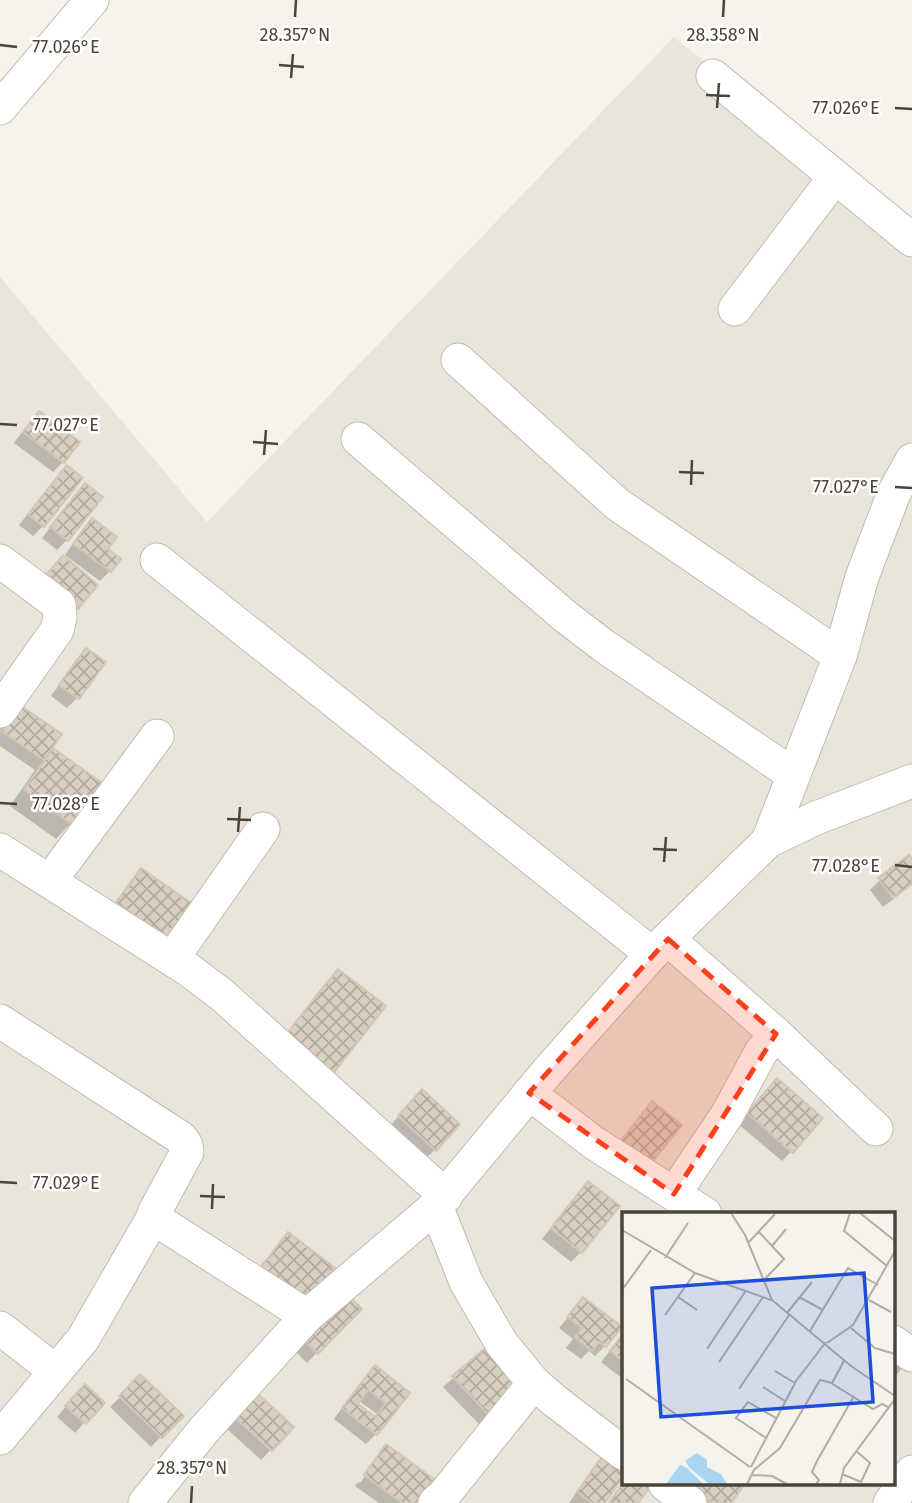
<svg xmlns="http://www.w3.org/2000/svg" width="912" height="1503" viewBox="0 0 912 1503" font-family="'Fira Sans',sans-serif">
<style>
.residential{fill:#eae5da;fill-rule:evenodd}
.shadow{fill:#0003;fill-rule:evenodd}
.building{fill:url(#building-cross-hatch);stroke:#d3c7b4;stroke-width:2;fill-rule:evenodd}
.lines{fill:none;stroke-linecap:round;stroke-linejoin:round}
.minor-casing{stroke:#c2bbae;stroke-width:35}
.minor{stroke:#fff;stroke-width:33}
.marked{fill:#fc3f1d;fill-opacity:0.2;stroke:#fc3f1d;stroke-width:5;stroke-dasharray:14 9;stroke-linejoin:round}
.ticks{fill:none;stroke:#4b4439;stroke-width:2.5}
.inset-road{fill:none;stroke:#b2ada4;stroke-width:2}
.view{fill:#1d4ed8;fill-opacity:0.15;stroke:#1d4ed8;stroke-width:3.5}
.inset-edge{fill:none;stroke:#4b4439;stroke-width:3.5}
.ticks-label{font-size:18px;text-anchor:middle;fill:#4b4439;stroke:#fff;stroke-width:5;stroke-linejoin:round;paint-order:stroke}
</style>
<defs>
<pattern id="building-cross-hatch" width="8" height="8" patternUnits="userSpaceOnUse" patternTransform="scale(1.75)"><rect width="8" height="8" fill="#d8cfc1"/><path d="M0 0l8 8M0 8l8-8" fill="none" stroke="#b1aa9e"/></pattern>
</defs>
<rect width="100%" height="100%" fill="#f6f3ec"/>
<!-- residential -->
<path class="residential" d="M674,37l238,191v1275h-912v-1226l207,245zM623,1214h270v270h-270z"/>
<!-- shadow -->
<g class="shadow">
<path d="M39,413l24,49 -10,10 -39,-29 15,-20z"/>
<path d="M67,467l-24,59 -10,10 -14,-11 38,-48z"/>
<path d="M75,495l25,3 -33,42 -10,10 -15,-12z"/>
<path d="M92,521l14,29 4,21 -10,10 -35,-26 17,-24z"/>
<path d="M86,650l17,12 -26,36 -10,10 -16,-12 25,-36z"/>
<path d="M0,715l45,44 8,-8 18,72 -15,16 -46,-33 25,-36 -35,-24z"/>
<path d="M912,862v23l-29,22 -13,-17 10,-10z"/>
<path d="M141,870l24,67 -57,-24 23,-33z"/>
<path d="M338,971l-26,123 -45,-36 56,-72z"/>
<path d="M767,1091l25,60 -10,10 -44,-37z"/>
<path d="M412,1101l23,49 -10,9 -36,-32z"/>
<path d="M579,1193l2,59 -10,10 -29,-23z"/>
<path d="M583,1299l22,47 -10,10 -6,-5 -8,8 -15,-11 7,-9 -14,-11z"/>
<path d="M360,1309l-53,54 -16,-16z"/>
<path d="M623,1335v44l-22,-17z"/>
<path d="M488,1348v66l-9,10 -36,-37z"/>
<path d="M893,1350l14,11 -14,19z"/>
<path d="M375,1367l33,26 -32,41 -10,10 -32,-25 31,-42zM359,1401l18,13 -3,4 -18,-13z"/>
<path d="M140,1377l41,39 -30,31 -41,-40z"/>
<path d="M75,1396l27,7 -27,30 -18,-16z"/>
<path d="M246,1404l46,23 -31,33 -36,-33z"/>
<path d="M386,1446l29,57h-36l-24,-17 3,-4 2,1 20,-28h-2z"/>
<path d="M606,1454l17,12v8l-20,29h-34l27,-39z"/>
<path d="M673,1484h70l-15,19h-56z"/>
</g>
<!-- building -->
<g class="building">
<path d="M39,411l41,31 -16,21 -41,-31z"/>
<path d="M67,465l16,13 -39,49 -16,-13z"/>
<path d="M85,483l18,14 -35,44 -18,-14z"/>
<path d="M92,518l25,19 -9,12 13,10 -10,13 -38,-28z"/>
<path d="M63,555l35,30 -20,24 -36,-29z"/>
<path d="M86,648l20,14 -27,37 -20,-14z"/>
<path d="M12,700l50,34 -18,26 -44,-30v-13z"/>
<path d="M53,748l49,35 -29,42 -49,-35z"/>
<path d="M909,855l3,4v25l-19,14 -15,-20z"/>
<path d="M141,868l50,35 -25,35 -50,-35z"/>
<path d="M338,969l48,37 -58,74 -48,-38z"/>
<path d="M777,1078l46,40 -30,35 -46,-40z"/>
<path d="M422,1089l38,35 -24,27 -38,-35z"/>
<path d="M652,1101l30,24 -36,45 -30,-23z"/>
<path d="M588,1181l32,25 -38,47 -31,-25z"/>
<path d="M288,1232l47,36 -32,36 -46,-32z"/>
<path d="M344,1291l18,18 -44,45 -19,-18z"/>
<path d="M583,1297l39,30 -16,20 -7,-5 -7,9 -17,-14 7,-9 -15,-11z"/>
<path d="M623,1334v27l-13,-10z"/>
<path d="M488,1346l31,36 -29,34 -38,-40z"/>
<path d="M375,1365l35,28 -33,42 -35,-27zM368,1390l18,13 -11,14 -17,-13z"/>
<path d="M140,1374l44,42 -22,22 -43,-42z"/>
<path d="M85,1384l20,19 -19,21 -21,-18z"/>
<path d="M256,1392l38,35 -22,24 -39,-35z"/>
<path d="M386,1444l48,35 -17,24h-15l-38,-28z"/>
<path d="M605,1452l18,12v13l-18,26h-13l-15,-11z"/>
<path d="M623,1483l23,1 4,3 -12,16h-29z"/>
<path d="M687,1484h58l-14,19h-19z"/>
</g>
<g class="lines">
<defs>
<g id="minor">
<path d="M713,76l199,164"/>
<path d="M0,108l92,-108"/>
<path d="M735,309l100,-132"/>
<path d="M458,360l159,144 223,152"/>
<path d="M358,439l208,178 38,29 188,128"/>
<path d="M157,560l495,394"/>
<path d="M0,561l59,44 1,13 -3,12 -57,81"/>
<path d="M768,841l72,-185 22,-79 32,-84 18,-33"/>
<path d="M0,850l189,120 33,25 224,201"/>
<path d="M50,881l107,-145"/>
<path d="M668,939l108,95 100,95"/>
<path d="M172,959l91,-130"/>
<path d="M0,1021l181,117 5,7 1,7 -33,61 1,6 152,97"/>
<path d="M529,1093l65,50 111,71"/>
<path d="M674,1194l53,-79 34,-63 15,-18"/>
<path d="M436,1206l30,76 36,62 32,39 21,18 68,52"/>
<path d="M0,1328l55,43"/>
<path d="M893,1342l19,13"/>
<path d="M0,1438l83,-99 71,-123"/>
<path d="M665,1484l25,19"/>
<path d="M145,1503l58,-72 104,-115 129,-110 112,-135 104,-117 116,-113 48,-23 96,-37"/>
<path d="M435,1503l8,-7 91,-113"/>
<path d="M890,1503l22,-31"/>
</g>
</defs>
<!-- minor casing -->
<use href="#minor" class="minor-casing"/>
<!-- minor -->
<use href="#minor" class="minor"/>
</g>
<!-- marked area -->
<path class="marked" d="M668,939l108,95 -102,160 -145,-101z"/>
<!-- ticks -->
<path class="ticks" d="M295,17l1,-17M723,17l1,-17M0,45l17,2M279,65l25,2M291,78l2,-24M706,95l24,1M717,108l2,-25M895,108l17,1M0,424l17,1M253,442l25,2M264,455l2,-25M679,472l25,1M691,485l1,-25M895,487l17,1M0,803l17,1M227,819l24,1M238,832l2,-25M653,849l24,1M664,862l2,-25M895,865l17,2M0,1182l17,1M200,1196l25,1M212,1209l1,-25M191,1503l1,-17"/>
<!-- overview -->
<g transform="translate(622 1212)">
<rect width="273" height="273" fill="#f6f3ec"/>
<path d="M75,241l10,7v7l14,7 6,10h-18l-19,-16 -5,-7zM58,253l7,3 16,16h-37z" fill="#a9d4f2"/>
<path class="inset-road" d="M109,1l14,22 27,65 79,66 44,30M228,1l-6,18 43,35M238,1l35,28M0,18l73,43 76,27M137,20l25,27 -21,22M126,31l27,-29M150,34l14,-17M43,46l23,-35M0,78l29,-40M56,85l19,13M177,85l24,13M247,88l22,12M165,101l25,-31M43,103l30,-42M229,116l24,20 20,6M188,119l38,-63 30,17M205,131l26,-18 42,-74M85,137l38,-57M97,150l44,-65M153,159l20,12M4,167l124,88M209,171l42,26 9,-5 6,3M141,175l22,14M117,177l50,-74M144,226l-30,-20 12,-16 28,16M129,255l45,-86 30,-39M220,262l19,8 9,-19 -14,-12M130,263l20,1 15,8M125,272l7,-14 26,-22 40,-68 12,3 12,-22M194,272l3,-4 -7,-8 5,-11 37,-65M218,272l4,-16 51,-69"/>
<path class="view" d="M242,61l9,129 -212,15 -9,-129z"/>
<rect width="273" height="273" class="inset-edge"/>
</g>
<g class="ticks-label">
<text x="295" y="41">28.357°N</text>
<text x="723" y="41">28.358°N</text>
<text x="66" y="53">77.026°E</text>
<text x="846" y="114">77.026°E</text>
<text x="66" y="431">77.027°E</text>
<text x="846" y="493">77.027°E</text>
<text x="66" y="810">77.028°E</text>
<text x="846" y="872">77.028°E</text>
<text x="66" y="1189">77.029°E</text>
<text x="192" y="1474">28.357°N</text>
</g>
</svg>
